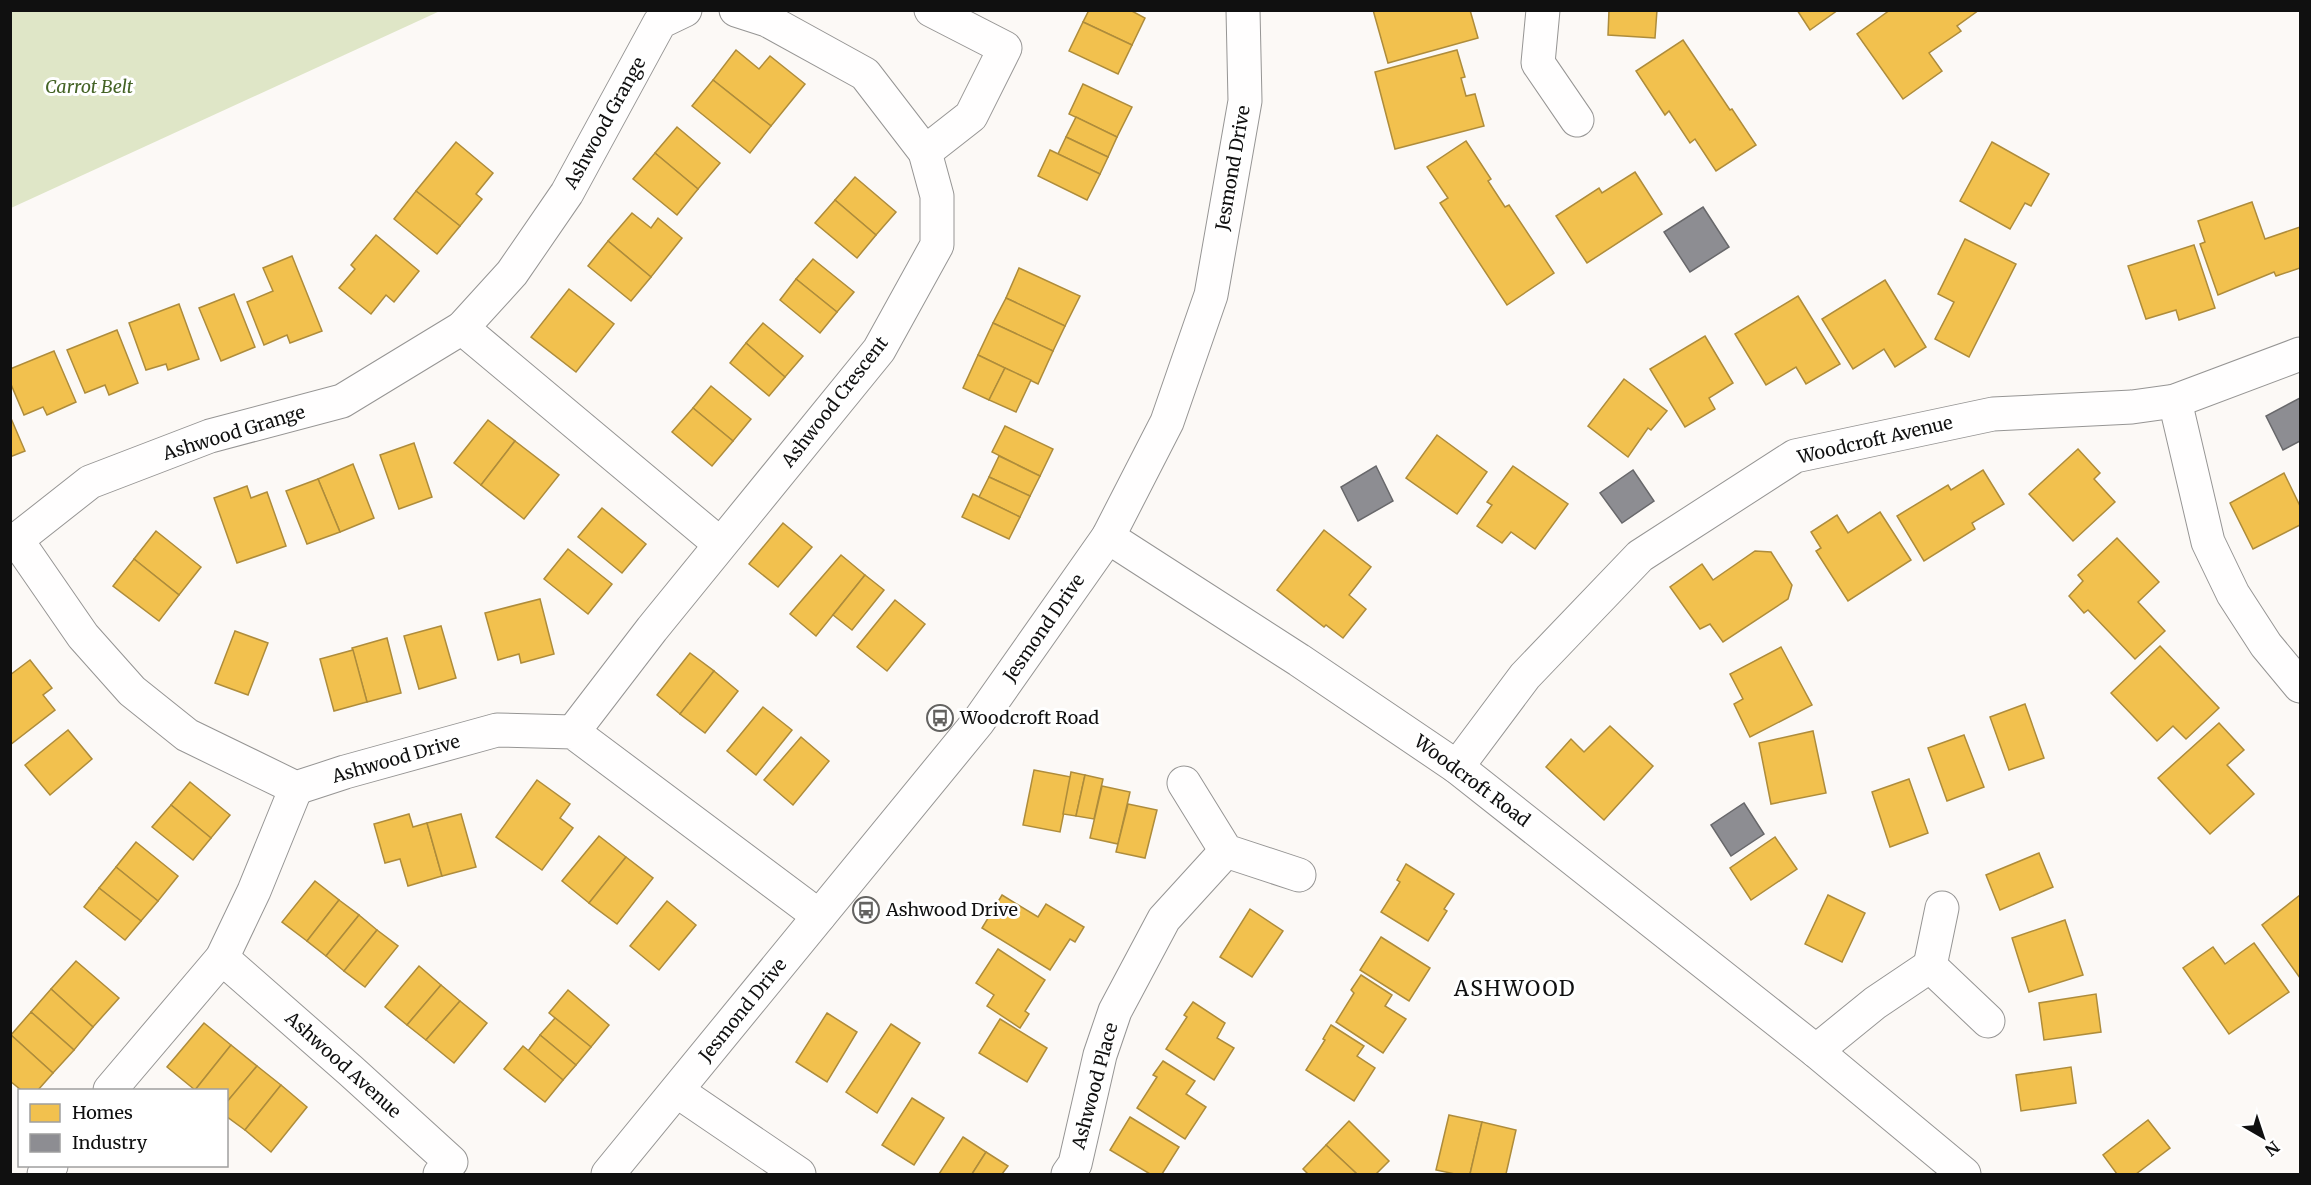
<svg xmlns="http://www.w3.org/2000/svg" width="2311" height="1185" viewBox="0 0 2311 1185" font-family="Merriweather,serif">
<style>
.forest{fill:#dfe6c7}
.homes{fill:#f2c14e;stroke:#ae8c3b;stroke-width:1.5}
.industry{fill:#8d8d92;stroke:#68686b;stroke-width:1.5}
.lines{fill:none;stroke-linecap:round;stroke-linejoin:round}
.minor-casing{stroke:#969594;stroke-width:35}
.minor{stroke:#fffefe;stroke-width:33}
.labels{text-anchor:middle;stroke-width:6;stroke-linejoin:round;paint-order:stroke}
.park-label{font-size:18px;font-style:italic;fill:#446325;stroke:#fff}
.street-label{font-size:18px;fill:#101010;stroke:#fff}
.poi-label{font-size:18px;fill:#101010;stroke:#fff;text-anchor:start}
.quarter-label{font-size:21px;letter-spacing:1.5px;fill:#101010;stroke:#fff}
</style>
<rect width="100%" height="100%" fill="#fcf9f6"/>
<!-- forest -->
<path class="forest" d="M11,10h429v1l-429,197z"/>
<!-- homes -->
<g class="homes">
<path d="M1089,10h41l15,8 -13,27 -49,-23z"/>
<path d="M1373,10h97l8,28 -90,25z"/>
<path d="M1609,10h48l-2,28 -47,-3z"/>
<path d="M1797,10h41l-28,20z"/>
<path d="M1890,10h89l-22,16 4,5 -32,22 13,18 -39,28 -46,-65z"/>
<path d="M1083,22l49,23 -14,29 -49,-23z"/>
<path d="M1683,40l47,70 2,-1 24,36 -40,26 -21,-32 -5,4 -21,-32 -4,4 -29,-44z"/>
<path d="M736,50l23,19 11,-13 35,28 -34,42 -58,-46z"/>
<path d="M1457,50l8,27 -4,1 5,18 9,-2 9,32 -89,23 -20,-77z"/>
<path d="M713,80l58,46 -21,27 -58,-47z"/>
<path d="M1083,84l49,23 -15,30 -48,-23z"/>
<path d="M1076,117l41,20 -9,20 -42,-20z"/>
<path d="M677,127l43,36 -22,26 -43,-36z"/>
<path d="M1066,137l42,20 -8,17 -42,-20z"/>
<path d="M1466,141l25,38 -3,2 17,26 4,-2 45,68 -47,32 -67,-102 8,-5 -21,-31z"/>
<path d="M456,142l37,31 -17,21 6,5 -22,27 -44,-35z"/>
<path d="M1992,142l57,32 -18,32 -6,-3 -15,26 -50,-28z"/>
<path d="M1050,150l50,24 -13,26 -49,-24z"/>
<path d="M655,153l43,36 -21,26 -44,-36z"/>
<path d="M1635,172l27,42 -75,49 -31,-47 43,-28 3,5z"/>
<path d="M855,177l41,35 -20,23 -41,-35z"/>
<path d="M416,191l44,35 -23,28 -43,-35z"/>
<path d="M835,200l41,35 -19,23 -42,-35z"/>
<path d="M2252,202l13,37 35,-12v41l-24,8 -2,-4 -56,23 -18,-51 5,-2 -7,-21z"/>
<path d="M632,213l19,15 7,-10 24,20 -31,39 -43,-36z"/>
<path d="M376,235l43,36 -25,31 -8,-7 -15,19 -32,-26 16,-19 -4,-4z"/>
<path d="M1965,239l51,25 -47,93 -34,-18 19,-37 -16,-8z"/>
<path d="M608,241l43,36 -20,24 -43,-35z"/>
<path d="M2194,245l21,63 -36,12 -3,-10 -30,9 -18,-53z"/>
<path d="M292,256l30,75 -32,12 -3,-8 -23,10 -17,-43 26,-11 -10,-23z"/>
<path d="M813,259l41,33 -17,20 -41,-33z"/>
<path d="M1019,268l61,28 -15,30 -59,-28z"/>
<path d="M796,279l41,33 -17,21 -40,-33z"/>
<path d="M1885,280l41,67 -31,20 -11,-18 -31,20 -31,-50z"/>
<path d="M569,289l45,35 -38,48 -45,-35z"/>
<path d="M234,294l21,53 -34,14 -22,-53z"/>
<path d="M1798,296l42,68 -34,20 -10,-17 -30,18 -31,-51z"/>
<path d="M1006,298l59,28 -12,25 -60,-28z"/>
<path d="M179,304l20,55 -31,11 -2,-6 -20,6 -17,-47z"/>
<path d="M763,323l40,33 -18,21 -39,-34z"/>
<path d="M993,323l60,28 -15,33 -60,-29z"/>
<path d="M117,330l21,53 -29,12 -4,-10 -20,8 -18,-43z"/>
<path d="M1705,336l28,47 -24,15 6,11 -30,18 -35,-58z"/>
<path d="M746,343l39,34 -16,19 -39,-33z"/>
<path d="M54,351l22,51 -29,13 -4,-8 -19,8 -14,-33v-13z"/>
<path d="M978,355l27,13 -16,32 -26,-12z"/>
<path d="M1005,368l26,12 -15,32 -27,-12z"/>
<path d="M1624,379l43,32 -16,19 -3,-2 -20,29 -40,-31z"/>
<path d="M711,386l40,33 -18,22 -40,-33z"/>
<path d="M693,408l40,33 -21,25 -40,-34z"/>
<path d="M10,416l15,35 -15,6z"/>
<path d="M488,420l27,21 -34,44 -27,-22z"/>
<path d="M1005,426l48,23 -13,27 -48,-24z"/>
<path d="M1437,435l50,37 -30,42 -51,-36z"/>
<path d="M515,441l44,34 -35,44 -43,-34z"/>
<path d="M414,443l18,54 -33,12 -19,-54z"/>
<path d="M2078,449l22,24 -6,6 21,23 -42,39 -44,-47z"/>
<path d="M999,456l41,20 -10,20 -41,-19z"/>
<path d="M353,464l21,54 -34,14 -22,-53z"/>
<path d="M1513,466l55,38 -33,45 -24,-17 -9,11 -25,-17 15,-21 -5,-3z"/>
<path d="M1983,470l21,34 -32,19 3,6 -51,32 -27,-45 51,-31 3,5z"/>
<path d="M2284,473l16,33v19l-47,24 -23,-46z"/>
<path d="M989,477l41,19 -10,21 -41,-20z"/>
<path d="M318,479l22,53 -33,12 -21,-53z"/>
<path d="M247,486l4,12 16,-6 19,54 -49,17 -23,-65z"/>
<path d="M973,494l47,23 -11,22 -47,-22z"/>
<path d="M602,508l44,36 -24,29 -44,-36z"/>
<path d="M1880,512l31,48 -63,41 -32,-50 5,-3 -10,-16 26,-17 11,18z"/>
<path d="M783,523l29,24 -34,40 -29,-23z"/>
<path d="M1324,530l47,37 -22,28 17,14 -23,29 -17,-13 -2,2 -47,-37z"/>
<path d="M156,531l45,36 -22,28 -45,-36z"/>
<path d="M2117,538l42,44 -21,20 27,29 -30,28 -47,-49 -4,3 -15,-17 14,-15 -5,-6z"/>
<path d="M568,549l44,35 -24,30 -44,-35z"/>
<path d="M1755,551l16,1 21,33 -4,14 -65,43 -13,-18 -10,5 -30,-42 32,-23 11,16z"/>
<path d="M841,555l24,20 -49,61 -26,-22z"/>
<path d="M134,559l45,36 -20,26 -46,-35z"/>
<path d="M865,575l19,15 -32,40 -19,-15z"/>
<path d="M540,599l14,55 -33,9 -2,-9 -21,6 -13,-47z"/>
<path d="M895,600l30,24 -38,47 -30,-24z"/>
<path d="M441,626l15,52 -37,11 -15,-53z"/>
<path d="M235,631l33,12 -20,52 -33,-12z"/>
<path d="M387,638l14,55 -34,9 -15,-54z"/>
<path d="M2160,646l59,62 -33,31 -13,-13 -16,15 -46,-48z"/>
<path d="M1781,647l31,58 -62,32 -16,-33 9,-5 -13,-25z"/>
<path d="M353,650l14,52 -33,9 -14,-52z"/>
<path d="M690,653l24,18 -34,43 -23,-19z"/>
<path d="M30,660l22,28 -9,7 12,15 -45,35v-70z"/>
<path d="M714,671l24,20 -33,42 -25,-19z"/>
<path d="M2025,704l19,54 -35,12 -19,-53z"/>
<path d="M763,707l29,23 -36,45 -29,-24z"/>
<path d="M2219,723l25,27 -17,15 27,29 -44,40 -52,-56z"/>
<path d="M1610,726l43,40 -49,54 -58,-53 25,-28 13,13z"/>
<path d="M68,730l24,29 -42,36 -25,-30z"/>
<path d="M1813,731l13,62 -55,11 -12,-61z"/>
<path d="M1964,735l20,52 -37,14 -19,-53z"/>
<path d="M801,737l28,24 -36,44 -29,-25z"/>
<path d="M1034,770l37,7 -11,55 -37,-7z"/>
<path d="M1071,772l14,3 -9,41 -13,-2z"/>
<path d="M1085,775l18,4 -9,40 -18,-3z"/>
<path d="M1909,779l19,54 -38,14 -18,-55z"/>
<path d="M537,780l33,24 -10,14 13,10 -31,42 -46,-33z"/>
<path d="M190,782l40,33 -19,23 -40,-33z"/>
<path d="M1102,786l28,6 -12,52 -28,-6z"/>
<path d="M1128,804l29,6 -12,48 -29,-6z"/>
<path d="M171,805l40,33 -18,22 -41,-33z"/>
<path d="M409,814l4,13 14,-4 15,53 -34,10 -8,-27 -15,4 -11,-39z"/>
<path d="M461,814l15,53 -34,9 -15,-53z"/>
<path d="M599,836l27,21 -37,46 -27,-22z"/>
<path d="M1775,837l22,32 -46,31 -21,-32z"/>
<path d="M136,842l42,34 -20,25 -42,-34z"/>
<path d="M2039,853l14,34 -53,23 -14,-35z"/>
<path d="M626,857l27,21 -36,46 -28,-21z"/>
<path d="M1406,864l48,30 -10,15 3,2 -19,30 -47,-29 19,-30 -3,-2z"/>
<path d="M116,867l42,34 -17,20 -42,-33z"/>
<path d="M315,881l24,19 -32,41 -25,-19z"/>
<path d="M99,888l42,33 -16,19 -41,-33z"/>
<path d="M1002,895l36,22 8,-13 38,23 -9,15 -5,-3 -20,31 -68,-42z"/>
<path d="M1828,895l37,18 -23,49 -37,-18z"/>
<path d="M2300,895v83l-38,-53z"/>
<path d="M339,900l20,15 -33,41 -19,-15z"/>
<path d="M667,901l29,24 -37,45 -29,-24z"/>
<path d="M1250,909l33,22 -31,46 -32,-20z"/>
<path d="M359,915l18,15 -33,41 -18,-15z"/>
<path d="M2065,920l18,55 -54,17 -17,-54z"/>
<path d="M377,930l21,16 -33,41 -21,-16z"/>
<path d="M1381,937l49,31 -21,33 -49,-31z"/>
<path d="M2254,943l35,49 -60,42 -46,-66 30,-21 12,17z"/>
<path d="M998,949l47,31 -20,31 4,3 -9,14 -33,-22 7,-11 -18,-12z"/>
<path d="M76,961l43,37 -26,29 -42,-38z"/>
<path d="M419,966l22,19 -34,40 -22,-18z"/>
<path d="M1361,975l31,20 -7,11 21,13 -23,34 -47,-31 18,-29 -3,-3z"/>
<path d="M441,985l19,16 -34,39 -19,-15z"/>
<path d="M51,989l42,38 -19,23 -43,-38z"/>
<path d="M568,990l41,35 -18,22 -42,-34z"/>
<path d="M2096,994l5,38 -57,8 -5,-37z"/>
<path d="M460,1001l27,22 -33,40 -28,-23z"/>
<path d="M1193,1002l32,21 -8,15 17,10 -20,32 -48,-31 21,-32 -3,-2z"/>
<path d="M31,1012l43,38 -21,23 -42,-38z"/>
<path d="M827,1013l30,19 -30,50 -31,-20z"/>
<path d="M555,1018l36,29 -15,18 -36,-30z"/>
<path d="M1000,1019l47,29 -20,34 -48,-29z"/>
<path d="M204,1023l27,22 -36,45 -28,-23z"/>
<path d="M891,1024l29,19 -43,70 -31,-21z"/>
<path d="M1331,1025l33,21 -7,10 18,12 -21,33 -48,-31 19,-30 -2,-1z"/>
<path d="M11,1035l42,38 -15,17h-17l-11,-9z"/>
<path d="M540,1035l36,30 -13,15 -35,-29z"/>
<path d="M231,1045l26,21 -31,37v-13h-31z"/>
<path d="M523,1046l40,34 -18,22 -41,-33z"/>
<path d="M1163,1061l32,20 -9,13 20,13 -21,32 -48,-31 20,-31 -4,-2z"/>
<path d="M257,1066l24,19 -36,45 -19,-14v-13z"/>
<path d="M2071,1067l5,36 -55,8 -5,-36z"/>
<path d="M281,1085l26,22 -36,45 -26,-22z"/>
<path d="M912,1098l32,20 -30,47 -32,-20z"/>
<path d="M1449,1115l33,7 -12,52h-15l-19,-4z"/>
<path d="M1130,1117l49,30 -17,27h-12l-40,-24z"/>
<path d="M2148,1120l22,28 -34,26h-19l-14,-19z"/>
<path d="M1349,1121l40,40 -13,13h-19l-31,-29z"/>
<path d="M1482,1122l34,8 -10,44h-36z"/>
<path d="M963,1137l23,15 -14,22h-33z"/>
<path d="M1326,1145l31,29h-49l-5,-5z"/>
<path d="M986,1152l22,14 -6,8h-30z"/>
</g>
<!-- industry -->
<g class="industry">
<path d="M1703,207l26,40 -39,25 -26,-40z"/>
<path d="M2300,398v43l-17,9 -17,-34z"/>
<path d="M1376,466l17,35 -35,20 -17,-34z"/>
<path d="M1633,470l21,31 -32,22 -22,-30z"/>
<path d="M1744,803l20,31 -33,22 -20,-31z"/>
</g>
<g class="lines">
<defs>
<g id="minor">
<path d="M1543,10l-5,53 39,57"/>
<path d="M925,152l46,-36 34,-68 -74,-38"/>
<path d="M462,328l258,216"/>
<path d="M2175,401l33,141 25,52 33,51 34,41"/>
<path d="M1108,537l191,123 158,107 359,284 148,123"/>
<path d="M16,539l67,97 49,55 55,44 109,53 49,-16 152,-42 76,2 246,184"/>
<path d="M10,545l80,-63 120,-46 132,-35 120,-73 50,-55 55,-80 93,-171 25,-12"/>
<path d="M573,732l79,-103 227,-279 58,-105v-49l-12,-44 -60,-78 -98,-54 -31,-10"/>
<path d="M1457,767l68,-91 115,-120 155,-100 198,-42 139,-7 43,-6 125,-47"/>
<path d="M1184,783l42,68 73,24"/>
<path d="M1942,908l-12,58 58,55"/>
<path d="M222,958l129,113 100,91 -11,12"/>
<path d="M1816,1051l59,-48 55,-37"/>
<path d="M110,1090l112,-132 32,-67 42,-103"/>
<path d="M677,1091l122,83"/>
<path d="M44,1174l7,-8"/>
<path d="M608,1174l370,-452 130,-185 59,-115 44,-127 34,-194 -2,-91"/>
<path d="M1068,1174l7,-10 25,-109 15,-44 49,-92 62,-68"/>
</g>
</defs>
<!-- minor casing -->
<use href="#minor" class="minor-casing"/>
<!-- minor -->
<use href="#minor" class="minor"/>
</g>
<!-- icons -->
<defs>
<symbol id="bus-ring" viewBox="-11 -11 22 22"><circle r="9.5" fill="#fff" stroke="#636260" stroke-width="1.5"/><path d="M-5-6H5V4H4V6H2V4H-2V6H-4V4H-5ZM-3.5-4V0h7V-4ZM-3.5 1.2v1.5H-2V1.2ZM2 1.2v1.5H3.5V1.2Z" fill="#636260"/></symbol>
</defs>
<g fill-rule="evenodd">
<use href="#bus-ring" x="925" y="703" width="30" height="30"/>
<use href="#bus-ring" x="851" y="895" width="30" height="30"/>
</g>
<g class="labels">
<!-- park labels -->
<g class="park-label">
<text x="89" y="93">Carrot Belt</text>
</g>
<!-- street labels -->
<g class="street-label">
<text transform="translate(605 123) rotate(-61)" y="6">Ashwood Grange</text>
<text transform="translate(1233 168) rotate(-80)" y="6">Jesmond Drive</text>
<text transform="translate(835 402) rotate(-52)" y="6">Ashwood Crescent</text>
<text transform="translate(234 433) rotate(-17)" y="6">Ashwood Grange</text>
<text transform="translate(1875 440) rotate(-13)" y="6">Woodcroft Avenue</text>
<text transform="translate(1044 628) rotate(-55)" y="6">Jesmond Drive</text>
<text transform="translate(396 759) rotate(-16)" y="6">Ashwood Drive</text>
<text transform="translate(1472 781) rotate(37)" y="6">Woodcroft Road</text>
<text transform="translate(743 1010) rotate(-51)" y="6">Jesmond Drive</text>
<text transform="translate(343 1065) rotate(42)" y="6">Ashwood Avenue</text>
<text transform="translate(1095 1086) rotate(-75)" y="6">Ashwood Place</text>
</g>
<!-- poi labels -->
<g class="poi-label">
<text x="960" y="724">Woodcroft Road</text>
<text x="886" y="916">Ashwood Drive</text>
</g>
<!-- quarter labels -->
<g class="quarter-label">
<text x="1515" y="996">ASHWOOD</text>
</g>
</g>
<!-- border -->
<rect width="2311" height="1185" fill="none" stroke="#101010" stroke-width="24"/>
<!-- legend -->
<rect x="18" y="1089" width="210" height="78" fill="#ffffff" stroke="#9f9f9f" stroke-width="1.5"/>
<rect x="30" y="1104" width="30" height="18" fill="#f2c14e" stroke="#9f9f9f" stroke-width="1.5"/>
<text x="72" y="1119" font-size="18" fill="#101010">Homes</text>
<rect x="30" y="1134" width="30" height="18" fill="#8d8d92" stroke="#9f9f9f" stroke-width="1.5"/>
<text x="72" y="1149" font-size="18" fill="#101010">Industry</text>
<!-- north arrow -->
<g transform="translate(2263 1137) rotate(141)" stroke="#ffffff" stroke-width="4.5" paint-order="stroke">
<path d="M0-4.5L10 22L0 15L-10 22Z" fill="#101010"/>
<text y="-9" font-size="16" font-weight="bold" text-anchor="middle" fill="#101010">N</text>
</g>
</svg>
